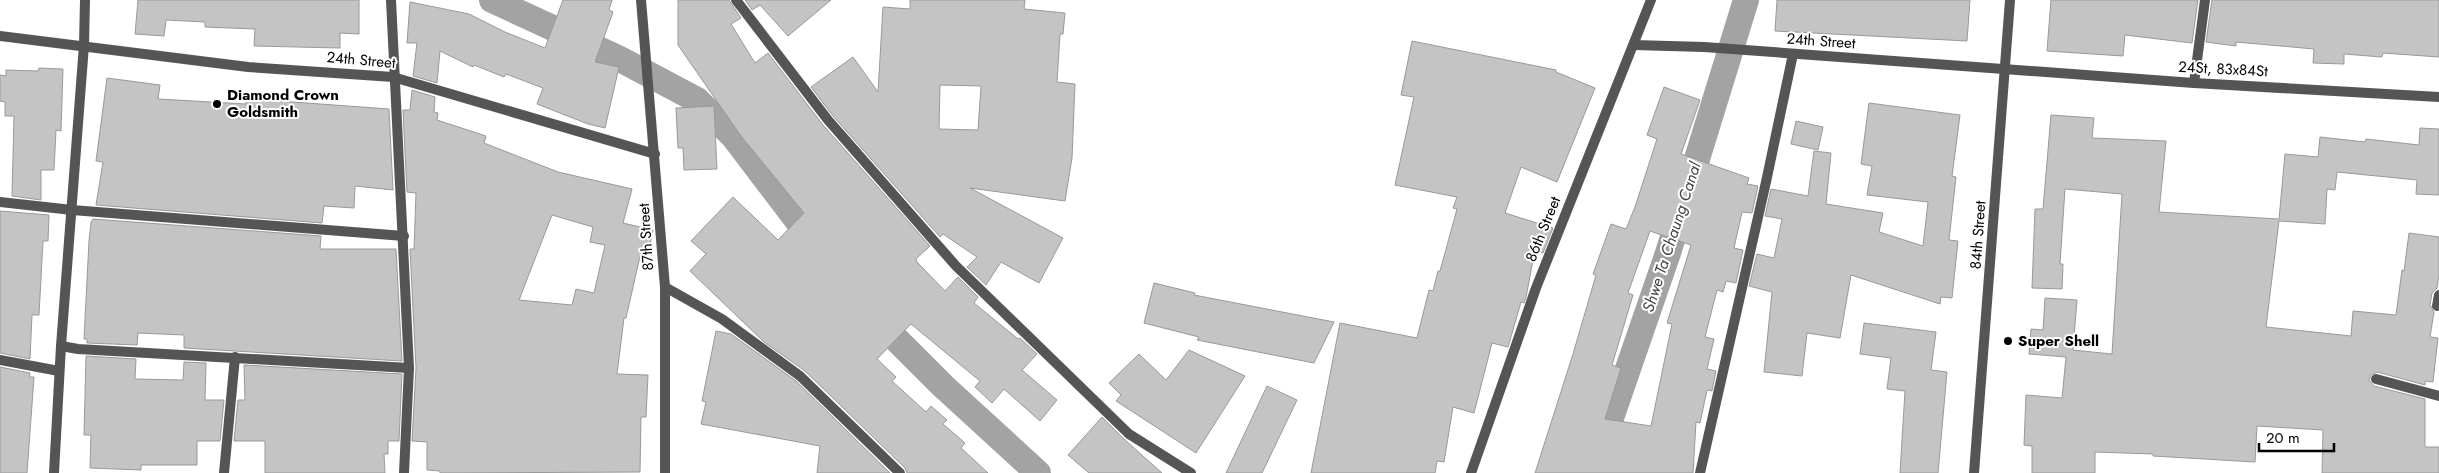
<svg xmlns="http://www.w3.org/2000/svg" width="2439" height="473" viewBox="0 0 2439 473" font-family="Jost,sans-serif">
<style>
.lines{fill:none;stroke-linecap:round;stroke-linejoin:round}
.canal{stroke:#a3a3a3;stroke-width:26}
.building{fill:#c4c4c4;stroke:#999;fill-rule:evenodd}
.pedestrian{stroke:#555;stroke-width:10}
.minor{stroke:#555;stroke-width:10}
.tertiary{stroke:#555;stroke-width:10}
.poi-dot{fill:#000;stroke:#fff;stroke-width:2}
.labels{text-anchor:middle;stroke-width:4;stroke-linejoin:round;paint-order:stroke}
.street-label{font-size:15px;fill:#000;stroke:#fff}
.poi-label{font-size:15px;font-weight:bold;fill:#000;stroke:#fff;text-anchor:start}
.water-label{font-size:16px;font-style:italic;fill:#444;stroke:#fff}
</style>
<rect width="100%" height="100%" fill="#fff"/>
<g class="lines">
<!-- canal -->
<g class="canal">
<path d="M492,0l126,58 79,42 36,36 86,113"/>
<path d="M871,314l72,72 95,87"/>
<path d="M1592,473l76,-220 78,-253"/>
</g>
</g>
<!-- building -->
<g class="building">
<path d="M138,0h221v34l-19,-1v15l-86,-2 1,-17 -50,-2v-5l-39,-2 -2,16 -29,-2z"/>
<path d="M563,0h49l-3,10 4,2 -18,50 24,5 -14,61 -17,-4 -51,-20 6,-16 -37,-14 -2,3 -30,-12 -1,2 -33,-16 -3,32 -24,-7 4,-33h-10l3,-41 59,12 36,18 40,16z"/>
<path d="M678,0h51l12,18 -10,6 24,39 13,-10 55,72 107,121 -14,13 1,3 28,29 13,-14 20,20 -4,6 44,36 2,-1 17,16 -15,16 35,30 -17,21 -36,-32 -12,14 -17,-16 5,-6 -69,-57 -34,35 19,18 -4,4 34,31 5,-6 16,14 -4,4 22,19 -4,5 27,25h-81l-2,-5 -100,-97 -41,-29 -74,-71 16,-17 -15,-13 42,-44 45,43 26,-27 -63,-77 -63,-91z"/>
<path d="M745,0h86l-43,36 -28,-31 -8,5z"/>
<path d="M910,0h115l-1,9 41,4 -2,21h-3l-3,48 18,2 -3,74 -7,43 -95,-13 93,50 -24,45 -38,-21 -15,23 -19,-18 10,-10 -34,-23 -3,3 -107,-121 -22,-29 42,-30 25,35 5,-85 27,2zM940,85l41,1 -3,44 -39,-1z"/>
<path d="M1777,0h193l-3,41 -192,-10z"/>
<path d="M2051,0h147l-6,43 -67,-8 -2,21 -76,-5z"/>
<path d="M2212,0h227v57l-56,-4 -1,4 -38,-3v10l-31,-1 1,-14 -78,-7v4l-30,-4z"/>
<path d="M1412,41l144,29v2l39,16 -38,94 -36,-15 -16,46 48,15 -10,25 -8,-3 -9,47 -2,6 -3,-1 -13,45 -16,-4 -18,70 -21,-6 -9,55 -7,-1 -2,12h-124l29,-150 77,15 12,-48 4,1 5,-20h2l17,-62 -4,-1 4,-11 -62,-12 19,-88 -13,-2z"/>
<path d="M39,68l24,1 -2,62 -5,-1 -2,40h-13v30l-29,-4 2,-80h-9v-14l-5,-1v-26l6,1v-6l32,1z"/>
<path d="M107,78l53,7 -2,14 88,5v-4h19l124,9 4,81 -38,-4 -1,22 -30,-2 -2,17 -226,-18 7,-43 -7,-1z"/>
<path d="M1664,87l36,13 -19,54 68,24 -2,6 11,2 -6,27 -10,-1 -8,36 9,2 -7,33 -10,-2 -3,11 -6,-2 -12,47 9,2 -7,30 9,2 -4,20 -5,-1 -7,33 -4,-1 -3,51h-158l38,-119 23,-79 -3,-1 18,-50 15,5 9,-22 22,-68 -10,-4zM1650,231l41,14 -24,78 5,1 -21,102 -46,-7 16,-51 -9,-3 21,-70 -5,-2z"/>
<path d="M412,90l23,7 -1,15 4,1 -1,7 49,16 -2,7 74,29 74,17 -9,34 30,7 -5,24 -7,-2 -15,66h-2l-7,56 31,1 -2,42h-5l-1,55 -200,1v-2l-13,-1v-28l-15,-1 4,-73 -6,-119h4l2,-56 -9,-1 -4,-82h7zM552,215l41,12 -3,15 15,3 -11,48 -18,-4 -4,16 -53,-5z"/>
<path d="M1869,103l91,12 -8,61 4,1 -7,63 9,1 -6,57 -11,-1 -1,7 -89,-29 -11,63 -33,-5 -5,43 -38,-4 8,-80 -23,-6 8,-32 17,4 8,-39 -17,-3 6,-27 37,7 6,-45 17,2 -5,51 57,9 -4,19 44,14 5,-44 -61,-7 5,-29 -11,-2z"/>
<path d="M714,106l3,63 -33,1 -1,-22h-5l-2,-40z"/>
<path d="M2051,115l43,3 -2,20 74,3 -7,71 120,7 6,-65 33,3 2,-20 45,5 1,-3 53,6 1,-17 19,1v66l-23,-1 1,-14 -80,-8 -2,18 -8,-1 -2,35 -46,-3 -13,106 85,9 2,-25 43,4 6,-45 2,1 5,-38 30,4v38l-2,13 -5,5 -2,12 4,7 -4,25 8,1 -5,44 -8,-1v4l-48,-13 -6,3 -2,5 5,6 51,13v48h14v26h-117l1,-43 -66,-4 -2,36 -102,-6v-2l-58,-2v21h-63v-27l-8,-1 2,-50 36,3 4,-41 -37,-3 2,-25 12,1 2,-32 32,2 -4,50 39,4 10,-160 -57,-5 -5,75h3l-1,25 -30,-1 3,-79h8z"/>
<path d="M1796,121l27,6 -5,23 -27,-6z"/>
<path d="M0,211l49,4 -1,26h-5l-4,74h-7l-2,44 -30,-6z"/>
<path d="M93,219l228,17 -1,13h76l6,112 -218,-13v-13l-46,-2 -1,12 -50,-2v-4h-3l5,-98 2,-19z"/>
<path d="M1154,283l41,10 -1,2 140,27 -20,41 -117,-23 2,-3 -55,-14z"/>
<path d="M1864,323l72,9 -5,38 16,2 -9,101h-38l5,-82 -18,-2 4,-31 -31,-4z"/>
<path d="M716,331l15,3 65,47 94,92h-73l3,-27 -119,-22 5,-22 -4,-1z"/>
<path d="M1189,350l56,26 -49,77 -80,-52 5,-6 -12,-12 30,-29 27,26z"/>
<path d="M86,356l50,3 -1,20 48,1 1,-18 22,1 -1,37h19l-4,41h-23v24h-56v5l-51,-2 1,-33h-7z"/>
<path d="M244,365l158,9 -3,67h-11v13h-4l1,19h-120v-32h-31l4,-41h7z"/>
<path d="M0,367l30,6 -1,4h5l-7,96h-27z"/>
<path d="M1267,386l30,14 -35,73h-36z"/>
<path d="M1102,417l22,22 38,34h-73l-21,-18z"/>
</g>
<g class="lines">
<!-- pedestrian -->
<path class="pedestrian" d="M2376,379l63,17"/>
<!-- minor -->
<g class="minor">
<path d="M391,0l18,368 -5,105"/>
<path d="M641,0l24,287v186"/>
<path d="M736,0l92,120 128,146 173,168 62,39"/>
<path d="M0,36l248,31 145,10 262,77"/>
<path d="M1634,45l70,2 490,36 245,14"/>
<path d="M2194,83l11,-83"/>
<path d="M0,202l72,8 332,26"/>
<path d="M665,287l57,32 78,57 100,97"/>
<path d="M2437,306l2,-11"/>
<path d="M61,346l17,3 331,19"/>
<path d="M0,360l59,11"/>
<path d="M54,473l7,-127 23,-301 1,-45"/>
<path d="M224,473l11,-116"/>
<path d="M1700,473l66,-291 27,-128"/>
</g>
<!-- tertiary -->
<g class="tertiary">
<path d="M1471,473l65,-185 115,-288"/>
<path d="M1974,473l36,-473"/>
</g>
</g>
<!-- markers -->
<g class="poi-dot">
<circle cx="217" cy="104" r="5"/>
<circle cx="2008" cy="341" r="5"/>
</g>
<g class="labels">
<!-- street labels -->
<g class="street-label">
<text transform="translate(1821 41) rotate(4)" y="5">24th Street</text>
<text transform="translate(361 60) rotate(5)" y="5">24th Street</text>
<text transform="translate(2223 69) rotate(3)" y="5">24St, 83x84St</text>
<text transform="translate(1543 229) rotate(-68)" y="5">86th Street</text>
<text transform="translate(1978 235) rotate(-86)" y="5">84th Street</text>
<text transform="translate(646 237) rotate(-94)" y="5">87th Street</text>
</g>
<!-- poi labels -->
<g class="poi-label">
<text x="227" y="100">Diamond Crown<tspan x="227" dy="17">Goldsmith</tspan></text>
<text x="2018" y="346">Super Shell</text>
</g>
<!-- water labels -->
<g class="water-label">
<text transform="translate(1671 237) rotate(-72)" y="6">Shwe Ta Chaung Canal</text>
</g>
</g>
<!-- scale -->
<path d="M2259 443v8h75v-8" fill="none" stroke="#000000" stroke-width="2.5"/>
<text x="2266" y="443" font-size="15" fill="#000000" stroke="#ffffff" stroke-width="4" paint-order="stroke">20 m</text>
</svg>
